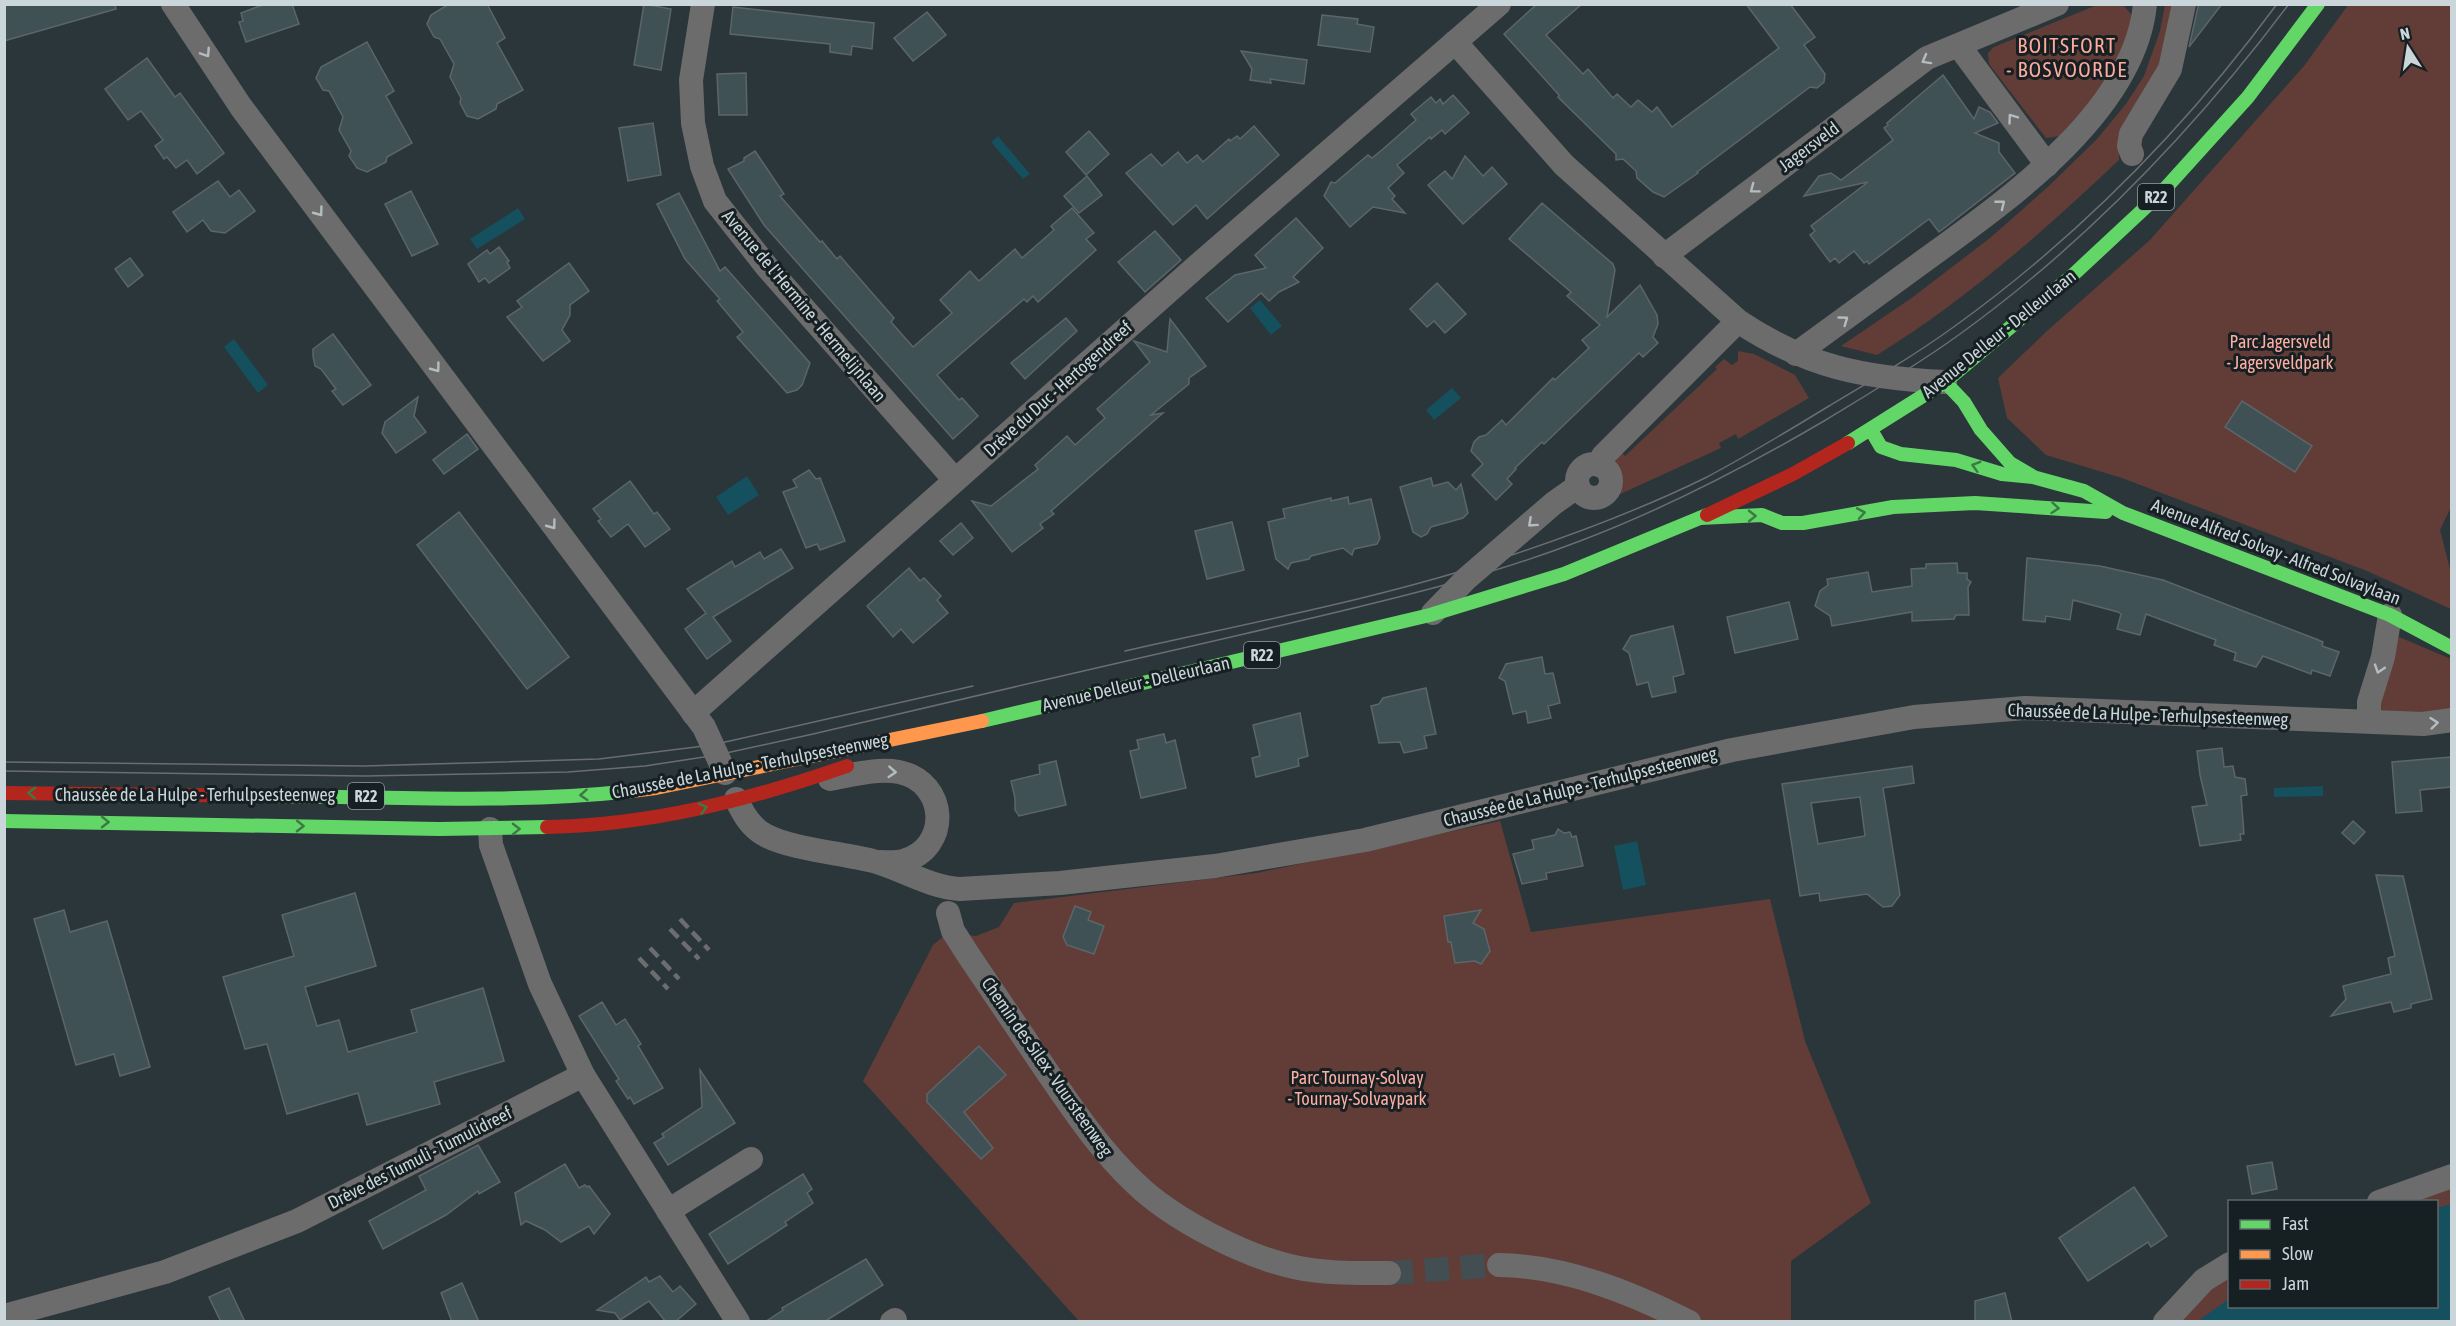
<svg xmlns="http://www.w3.org/2000/svg" width="2456" height="1326" viewBox="0 0 2456 1326" font-family="'Asap Condensed',sans-serif">
<style>
.green{fill:#623d37}
.water{fill:#14505d}
.building{fill:#405156;stroke:#5c6569;stroke-width:1.5;fill-rule:evenodd}
.lines{fill:none;stroke-linecap:round;stroke-linejoin:round}
.street-tunnel{stroke:#434e52;stroke-width:24;stroke-dasharray:24 12;stroke-linecap:butt}
.street{stroke:#6d6c6d;stroke-width:24}
.fast{stroke:#63d668;stroke-width:14}
.slow{stroke:#ff974d;stroke-width:14}
.jam{stroke:#b3261e;stroke-width:14}
.tram{stroke:#6b6d6f;stroke-width:1.5}
.rail{stroke:#6b6d6f;stroke-width:4.5;stroke-dasharray:12 6;stroke-linecap:butt}
.oneway{stroke:#b3bcbf}
.oneway2{stroke:#3c7a45}
.labels{text-anchor:middle;stroke-width:6;stroke-linejoin:round;paint-order:stroke}
.shield{fill:#161f22;stroke:#949fa3;stroke-width:1.5}
.shield-label{font-size:16px;font-weight:bold;fill:#cad6da}
.street-label{font-size:18px;fill:#cad6da;stroke:#161f22}
.park-label{font-size:18px;fill:#feaea2;stroke:#161f22}
.quarter-label{font-size:21px;letter-spacing:1.5px;fill:#feab9e;stroke:#161f22}
</style>
<rect width="100%" height="100%" fill="#2b363a"/>
<!-- green -->
<g class="green">
<path d="M2097,5h26l8,9 2,11 -27,61 -45,50 -15,2 -57,-74 -1,-11 6,-6z"/>
<path d="M2165,5h12l-3,31 -55,111v13c-75,71 -153,140 -242,195l-36,-9 72,-49 77,-59 60,-53 47,-46 29,-35 18,-28 16,-45z"/>
<path d="M2348,5h103l1,500 -12,25 11,43v36l-84,-38 -245,-93 -76,-23 -39,-37 -9,-40 49,-47 103,-91 154,-174z"/>
<path d="M1738,351l16,3 41,21 14,23 -71,41 -2,-5 -17,9 2,5 -116,53c18,-11 8,-27 11,-44l5,-5 4,4 92,-87 -2,-2 9,-8 8,6 6,-4z"/>
<path d="M2399,637l52,22v53l-8,2 -60,-3 -5,-7 16,-63z"/>
<path d="M1500,821l31,111 239,-33 35,142 66,162 -80,58v60h-712l-216,-240 70,-136 15,-12 28,3 23,-9 15,-24 243,-30z"/>
<path d="M2451,1184v137l-275,1 38,-38 15,-9 1,31h206v-104l-43,-1z"/>
</g>
<!-- water -->
<g class="water">
<path d="M998,136l32,38 -7,5 -32,-37z"/>
<path d="M518,208l7,11 -48,30 -7,-10z"/>
<path d="M1260,300l22,26 -11,9 -21,-27z"/>
<path d="M234,339l34,46 -10,8 -34,-46z"/>
<path d="M1452,388l9,10 -27,22 -8,-10z"/>
<path d="M747,476l12,19 -31,20 -12,-18z"/>
<path d="M2323,786v10l-49,1v-9z"/>
<path d="M1637,841l9,44 -23,5 -9,-44z"/>
<path d="M2451,1204v117h-253l31,-22 1,7h206l1,-98z"/>
</g>
<!-- building -->
<g class="building">
<path d="M4,4h111l1,5 -112,32z"/>
<path d="M265,4h27l7,20 -53,18 -7,-20 4,-1 -2,-8z"/>
<path d="M449,4h38l18,34 -8,5 26,47 -26,14 -1,5 -18,10 -11,-3 -7,-13 1,-5 -11,-21 4,-13 -14,-25 -6,-2 -7,-13 4,-9z"/>
<path d="M644,4l27,5 -10,61 -27,-5z"/>
<path d="M1537,4h45l-36,31 37,39 5,-5 25,29 4,-4 14,13 7,-7 14,12 5,-5 15,20 107,-79 -33,-44h44l25,33 -11,8 21,29 -1,8 -7,6 -7,-1 -113,85 1,1 -34,24 -11,-5 -16,-14 -1,-7 -13,-12 -7,1v-6l-58,-57 1,-2 -55,-61z"/>
<path d="M2198,4h24l-33,43 9,-40z"/>
<path d="M733,7l141,16 -2,26 -20,-3 -1,9 -21,-3v-8l-100,-10z"/>
<path d="M927,12l19,23 -33,26 -19,-23z"/>
<path d="M1322,15l36,4 -1,5 17,3 -4,25 -52,-7z"/>
<path d="M367,42l27,49 -8,5 26,47 -25,14 -1,5 -19,10 -10,-4 -8,-12 2,-5 -12,-21 4,-13 -14,-26 -6,-1 -7,-12 5,-11z"/>
<path d="M1241,51l66,9 -3,24 -34,-5 1,4 -21,-3 2,-11z"/>
<path d="M147,58l28,39 5,-4 44,60 -27,21 -10,-14 -11,8 -9,-11 -3,2 -9,-13 8,-6 -22,-29 -13,9 -23,-31z"/>
<path d="M746,73l1,42h-28l-2,-41z"/>
<path d="M1943,75l31,44 5,-12 11,5 8,11 -23,10 24,10v9l16,21 -76,59 -10,-13 -60,45 -2,-3 -3,2 -10,-12 -15,12 -4,-5 -5,4 -20,-27 5,-4 -4,-5 57,-44 -64,14 15,-20 12,-3 10,7 52,-40 -9,-12 4,-3 -1,-2z"/>
<path d="M1453,95l16,18 -24,21 -3,-4 -11,9 -1,-2 -33,28 7,8 -16,15 7,8 -3,3 13,14 -32,-6 -23,20 -26,-31 7,-14 4,1 33,-28 4,3 11,-9 33,-29 -5,-6 20,-17 5,6 4,-4 3,5z"/>
<path d="M653,123l8,52 -33,6 -9,-53z"/>
<path d="M1254,126l25,29 -72,64 -11,-14 -23,20 -47,-52 25,-19 11,12 16,-14 9,11 10,-8 6,7 26,-23 1,2 7,-5 3,3z"/>
<path d="M1089,131l20,23 -23,21 -20,-23z"/>
<path d="M755,151l29,43 -4,2 40,46 2,-1 15,18 3,-3 54,62 -3,4 22,25 39,-34 -12,-13 30,-29 9,10 36,-32 7,9 32,-28 -3,-4 21,-18 22,25 -8,6 10,11 -58,52 -5,-6 -6,6 -3,-3 -87,76 22,25 3,-2 16,18 -25,23 -189,-214 -36,-56 16,-8v-3z"/>
<path d="M1465,156l18,20 9,-9 15,17 -44,40 -35,-39 17,-14 7,8z"/>
<path d="M1087,176l15,19 -23,18 -15,-17z"/>
<path d="M218,181l12,16 9,-7 16,21 -30,22 -14,-2 -8,-11 -16,12 -14,-20z"/>
<path d="M411,191l27,53 -26,12 -27,-52z"/>
<path d="M679,193l41,78 5,-4 85,96 -8,22 -5,5 -10,3 -50,-56 6,-5 -26,-31 3,-2 -35,-40 -28,-55z"/>
<path d="M1542,203l71,61 2,6 -8,47 33,-32 17,30 1,9 -5,13 5,6 -15,14 -4,-4 -95,91 -2,-2 -27,26 1,1 -9,10 5,5 -16,16 -24,-25 11,-11 -12,-13 3,-9 5,-5 7,-2 16,-15 4,5 47,-47 2,2 34,-32 -7,-8 18,-15 -33,-29 4,-4 -62,-53z"/>
<path d="M1296,218l27,30 -30,29 6,5 -20,10 -10,9 -8,-8 -33,29 -22,-24 29,-23 31,-7 -11,-13z"/>
<path d="M1155,231l26,29 -36,32 -27,-30z"/>
<path d="M499,247l10,14 -2,1 3,6 -21,15 -4,-5 -6,4 -11,-18 19,-14 3,4z"/>
<path d="M130,258l13,17 -15,12 -13,-18z"/>
<path d="M569,263l20,28 -19,14v10l-8,15 8,11 -27,20 -36,-44 15,-10 -5,-6z"/>
<path d="M1437,283l29,31 -21,19 -11,-12 -7,6 -17,-18z"/>
<path d="M1066,318l11,13 -52,48 -14,-16z"/>
<path d="M1170,319l36,47 -17,12v6l-38,31 12,-2 -112,98 3,3 -14,10 3,4 -31,24 -40,-51 19,5 47,-37 -3,-4 32,-29 8,9 30,-27 -8,-9 53,-47 -16,-21 33,11z"/>
<path d="M333,334l38,51 -28,20 -11,-14 4,-2 -15,-20 -6,-3 -2,-10v-7z"/>
<path d="M418,397l-4,19 12,16 -30,21 -14,-20 3,-11z"/>
<path d="M2242,401l70,45 -17,26 -70,-45z"/>
<path d="M467,434l11,15 -34,25 -11,-14z"/>
<path d="M809,470l7,9 4,-1 25,63 -25,9 -3,-6 -11,4 -23,-56 14,-5 -4,-7z"/>
<path d="M1431,478l2,8 15,-4 8,8 5,-6 7,29 -5,5 -32,9 -4,7 -6,3 -8,-5 -13,-45z"/>
<path d="M630,481l24,33 3,-2 13,17 -25,18 -17,-23 -17,13 -13,-16 3,-2 -8,-10z"/>
<path d="M1348,497l1,7 22,-5 9,39 -3,6 -23,5 -2,6 -9,-7 -32,8 -2,3 -18,4 -3,6 -12,-10 -8,-37 17,-4 -2,-9 48,-11v3z"/>
<path d="M459,512l110,145 -42,32 -110,-144z"/>
<path d="M1232,522l12,48 -37,9 -12,-48z"/>
<path d="M961,523l12,15 -20,17 -13,-14z"/>
<path d="M781,549l12,19 -80,49 18,24 -24,18 -22,-30 21,-16 -19,-24 45,-28 3,6 25,-15 4,7z"/>
<path d="M2027,558l73,8 63,14 153,59 7,3 -1,4 17,6 -9,24 -18,-6 -1,4 -48,-18 -7,11 -22,-7 2,-7 -22,-8 2,-5 -70,-26 -6,21 -23,-6 4,-15 -3,-2 -45,-12 -3,20 -24,-4 -1,6 -22,-2z"/>
<path d="M1957,563l1,10h9v6l4,3 -3,5 1,28h-13l-2,4 -42,2v-9l-80,14 -2,-10 -15,-10 5,-15 8,-6 -1,-6 41,-7 4,20 40,-6 -1,-17 15,-1v-4z"/>
<path d="M909,568l11,13 4,-3 17,18 -4,4 11,13 -35,30 -12,-14 -8,8 -26,-31z"/>
<path d="M1789,602l9,37 -63,14 -8,-36z"/>
<path d="M1673,626l11,48 -11,3 3,15 -24,5 -4,-15 -11,3 -8,-32 -6,-4 8,-13z"/>
<path d="M1542,657l3,17 8,-1 7,30 -12,3 3,12 -23,5 -2,-12 -13,3 -8,-33 -6,-3 7,-14z"/>
<path d="M1426,688l10,46 -12,2 3,12 -23,5 -4,-11 -21,1 -8,-37 8,-2 4,-6z"/>
<path d="M1300,713l8,43 -10,3 1,7 -43,11 -4,-19 8,-2 -7,-31z"/>
<path d="M1164,734l2,9 9,-3 11,48 -45,10 -11,-47 9,-2 -2,-9z"/>
<path d="M2222,748l2,19 9,-1 2,11 10,2 2,16 -6,1 3,38h-4l1,6 -41,6 -8,-39 15,-2 -7,-30 -3,-24z"/>
<path d="M2451,757v30l-31,3 2,21 -26,2 -4,-51z"/>
<path d="M1056,761l10,44 -47,11 -4,-6v-12l-4,-17 29,-7 -1,-9z"/>
<path d="M1912,766l2,17 -31,5 17,107 -8,11 -9,1 -16,-13 -47,7 -1,-8 -19,3 -18,-112zM1860,797l5,39 -47,8 -7,-41z"/>
<path d="M2353,821l12,11 -11,12 -12,-11z"/>
<path d="M1558,829l6,4 6,-1 2,5 4,-1 7,30 -37,7 1,6 -25,5 -9,-30 21,-5 -2,-9 23,-5z"/>
<path d="M2376,875l27,1 29,123 -21,5v4l-17,4 -3,-10 -60,14 15,-17 -3,-13 48,-12 -3,-16 7,-2z"/>
<path d="M355,893l21,73 -71,21 12,39 22,-6 9,32 69,-20 -6,-22 72,-22 21,73 -70,21 6,22 -73,21 -9,-32 -71,21 -20,-70 -22,5 -22,-72 71,-21 -12,-41z"/>
<path d="M1075,906l16,6 -3,8 16,6 -10,28 -27,-9 -4,-8z"/>
<path d="M64,910l6,22 37,-11 43,146 -30,9 -6,-22 -38,11 -42,-146z"/>
<path d="M1481,910l-8,13 11,6 6,22 -9,13 -6,-3 -20,2 -4,-21h-3l-4,-26z"/>
<path d="M602,1002l14,23 9,-6 16,25 -3,2 25,42 -29,16 -4,-7 -2,2 -12,-18 3,-2 -40,-63z"/>
<path d="M979,1046l27,29 -42,37 29,36 -12,11 -54,-57v-8z"/>
<path d="M700,1070l35,53 -67,42 -14,-22 10,-6 -2,-3 40,-27z"/>
<path d="M478,1145l22,37 -21,12 -1,-3 -32,24 -63,34 -14,-28 57,-31 -7,-14z"/>
<path d="M2272,1162l5,27 -25,5 -5,-28z"/>
<path d="M565,1164l14,24 6,-3 2,2 2,-1 21,28 -16,20 -5,-8 -28,16 -16,-12 -19,-9 -5,4 -6,-32z"/>
<path d="M803,1174l9,15 -5,4 6,10 -28,19 2,3 -59,39 -19,-30z"/>
<path d="M2134,1187l33,49 -16,11 -3,-5 -60,39 -29,-43z"/>
<path d="M866,1259l17,26 -40,25 -19,12h-59l18,-12 -1,-2z"/>
<path d="M660,1276l13,16 7,-6 16,18 -21,18h-9l-17,-21 -29,19 -5,-7 -18,-3 49,-33 3,5z"/>
<path d="M462,1283l17,39h-27l-11,-29z"/>
<path d="M229,1288l16,34h-24l-12,-25z"/>
<path d="M2005,1293l7,29h-37v-21z"/>
</g>
<g class="lines">
<!-- street-tunnel -->
<path class="street-tunnel" d="M1389,1273l110,-8"/>
<!-- street -->
<g class="street">
<path d="M173,4l68,103 463,620 21,46"/>
<path d="M703,4l-12,76 2,43 9,43 13,35 52,66 188,213"/>
<path d="M1455,42l109,123 174,156c69,46 125,57 207,61"/>
<path d="M1959,46l88,119"/>
<path d="M2132,154l-3,-8 2,-12 39,-65 14,-65"/>
<path d="M1664,256l263,-198 130,-54"/>
<path d="M1796,354c43,-31 86,-63 129,-94 80,-58 210,-148 220,-256"/>
<circle cx="1594" cy="481" r="17"/>
<path d="M1599,465l4,-9 135,-135"/>
<path d="M1433,613l33,-34 88,-76 24,-17"/>
<path d="M693,713l504,-447 302,-262"/>
<path d="M2375,722l-6,-9v-11l14,-45 7,-42"/>
<path d="M830,779c22,-4 47,-11 69,-7 49,10 52,76 4,89 -7,2 -16,1 -23,1"/>
<path d="M736,799c7,14 14,28 29,36 26,14 77,18 108,26 29,8 56,26 87,28l100,-6 155,-17 150,-26 367,-90 182,-33 111,-9 398,16 29,-4"/>
<path d="M490,829l1,16 49,139 43,91 155,247"/>
<path d="M948,913l5,18 16,25c26,39 53,78 79,117 26,38 53,78 87,110 37,36 109,73 159,84 31,7 64,6 95,6"/>
<path d="M2379,1202l73,-26"/>
<path d="M668,1211l83,-52"/>
<path d="M1499,1265c66,1 131,27 190,57"/>
<path d="M4,1316l161,-44 132,-51 286,-146"/>
<path d="M892,1322l3,-2"/>
<path d="M2165,1322l39,-42 26,-16"/>
</g>
<!-- fast -->
<g class="fast">
<path d="M1945,382l19,20 17,28 29,33 22,13"/>
<path d="M1871,430l10,17 20,7 55,6 46,14 31,3 51,14 39,22 267,102 62,33"/>
<path d="M1848,443l97,-61 129,-108 89,-83 85,-94 70,-93"/>
<path d="M1700,518l62,-3 20,8h21l90,-16 82,-4 131,9"/>
<path d="M982,721l448,-106 134,-41 143,-59"/>
<path d="M269,796c121,1 243,8 363,-5"/>
<path d="M4,821l435,8 108,-2"/>
</g>
<!-- slow -->
<path class="slow" d="M632,791l24,-3 326,-67"/>
<!-- jam -->
<g class="jam">
<path d="M1707,515l86,-41 55,-31"/>
<path d="M4,793l265,3"/>
<path d="M547,827c103,-2 203,-27 300,-61"/>
</g>
<!-- tram -->
<g class="tram">
<path d="M1125,651c128,-29 259,-53 384,-95 66,-22 133,-47 196,-78 42,-22 83,-47 124,-72 42,-25 86,-51 126,-80 123,-89 232,-200 322,-322"/>
<path d="M4,762l360,4 235,-7 113,-14 261,-59"/>
<path d="M4,771l360,5 204,-4 77,-6 72,-11 96,-21c144,-34 287,-67 431,-100 113,-27 227,-51 336,-93 87,-33 164,-73 244,-120 46,-28 92,-55 136,-87 126,-91 235,-205 329,-330"/>
</g>
<!-- rail -->
<g class="rail">
<path d="M680,919l29,31"/>
<path d="M670,929l29,30"/>
<path d="M650,948l29,31"/>
<path d="M639,958l29,31"/>
</g>
</g>
<!-- one-way arrows -->
<defs><path id="oneway-chevron" d="M-2-3.5L2.5 0L-2 3.5" fill="none" stroke-width="1.6" stroke-linecap="round" stroke-linejoin="round" transform="scale(1.5)"/></defs>
<g class="oneway">
<use href="#oneway-chevron" transform="translate(206 53) rotate(57)"/>
<use href="#oneway-chevron" transform="translate(1926 60) rotate(151)"/>
<use href="#oneway-chevron" transform="translate(2012 118) rotate(-126)"/>
<use href="#oneway-chevron" transform="translate(1754 189) rotate(143)"/>
<use href="#oneway-chevron" transform="translate(2001 204) rotate(-38)"/>
<use href="#oneway-chevron" transform="translate(319 212) rotate(53)"/>
<use href="#oneway-chevron" transform="translate(1844 320) rotate(-36)"/>
<use href="#oneway-chevron" transform="translate(436 368) rotate(53)"/>
<use href="#oneway-chevron" transform="translate(1532 523) rotate(138)"/>
<use href="#oneway-chevron" transform="translate(552 525) rotate(53)"/>
<use href="#oneway-chevron" transform="translate(2379 669) rotate(108)"/>
<use href="#oneway-chevron" transform="translate(2434 723) rotate(-6)"/>
<use href="#oneway-chevron" transform="translate(892 772) rotate(4)"/>
</g>
<g class="oneway2">
<use href="#oneway-chevron" transform="translate(1976 466) rotate(-164)"/>
<use href="#oneway-chevron" transform="translate(2055 508) rotate(5)"/>
<use href="#oneway-chevron" transform="translate(1861 513) rotate(-10)"/>
<use href="#oneway-chevron" transform="translate(1752 516) rotate(-1)"/>
<use href="#oneway-chevron" transform="translate(32 793) rotate(-179)"/>
<use href="#oneway-chevron" transform="translate(584 795) rotate(176)"/>
<use href="#oneway-chevron" transform="translate(703 808) rotate(-14)"/>
<use href="#oneway-chevron" transform="translate(105 822) rotate(1)"/>
<use href="#oneway-chevron" transform="translate(300 826) rotate(1)"/>
<use href="#oneway-chevron" transform="translate(516 829) rotate(-1)"/>
</g>
<g class="labels">
<!-- shield labels -->
<g class="shield">
<rect x="2138" y="184" width="36" height="26" rx="4.5"/>
<rect x="1244" y="642" width="36" height="26" rx="4.5"/>
<rect x="348" y="783" width="36" height="26" rx="4.5"/>
</g>
<g class="shield-label">
<text x="2156" y="203">R22</text>
<text x="1262" y="661">R22</text>
<text x="366" y="802">R22</text>
</g>
<!-- street labels -->
<g class="street-label">
<text transform="translate(1809 147) rotate(-37)" y="6">Jagersveld</text>
<text transform="translate(804 306) rotate(50)" y="6">Avenue de l'Hermine - Hermelijnlaan</text>
<text transform="translate(1999 334) rotate(-39)" y="6">Avenue Delleur - Delleurlaan</text>
<text transform="translate(1058 389) rotate(-42)" y="6">Drève du Duc - Hertogendreef</text>
<text transform="translate(2276 552) rotate(21)" y="6">Avenue Alfred Solvay - Alfred Solvaylaan</text>
<text transform="translate(1136 684) rotate(-13)" y="6">Avenue Delleur - Delleurlaan</text>
<text transform="translate(2148 715) rotate(2)" y="6">Chaussée de La Hulpe - Terhulpsesteenweg</text>
<text transform="translate(750 766) rotate(-11)" y="6">Chaussée de La Hulpe - Terhulpsesteenweg</text>
<text transform="translate(1580 787) rotate(-14)" y="6">Chaussée de La Hulpe - Terhulpsesteenweg</text>
<text x="195" y="801">Chaussée de La Hulpe - Terhulpsesteenweg</text>
<text transform="translate(1047 1067) rotate(55)" y="6">Chemin des Silex - Vuursteenweg</text>
<text transform="translate(420 1158) rotate(-27)" y="6">Drève des Tumuli - Tumulidreef</text>
</g>
<!-- park labels -->
<g class="park-label">
<text x="2280" y="348">Parc Jagersveld<tspan x="2280" dy="21">- Jagersveldpark</tspan></text>
<text x="1357" y="1084">Parc Tournay-Solvay<tspan x="1357" dy="21">- Tournay-Solvaypark</tspan></text>
</g>
<!-- quarter labels -->
<g class="quarter-label">
<text x="2067" y="53">BOITSFORT<tspan x="2067" dy="24">- BOSVOORDE</tspan></text>
</g>
</g>
<!-- border -->
<rect width="2456" height="1326" fill="none" stroke="#cad6da" stroke-width="12"/>
<!-- legend -->
<rect x="2228" y="1200" width="210" height="108" fill="#161f22" stroke="#5e686c" stroke-width="1.5"/>
<rect x="2240" y="1220" width="30" height="9" fill="#63d668" stroke="#5e686c" stroke-width="1.5"/>
<text x="2282" y="1230" font-size="18" fill="#cad6da">Fast</text>
<rect x="2240" y="1250" width="30" height="9" fill="#ff974d" stroke="#5e686c" stroke-width="1.5"/>
<text x="2282" y="1260" font-size="18" fill="#cad6da">Slow</text>
<rect x="2240" y="1280" width="30" height="9" fill="#b3261e" stroke="#5e686c" stroke-width="1.5"/>
<text x="2282" y="1290" font-size="18" fill="#cad6da">Jam</text>
<!-- north arrow -->
<g transform="translate(2408 48) rotate(348)" stroke="#161f22" stroke-width="4.5" paint-order="stroke">
<path d="M0-4.5L10 22L0 15L-10 22Z" fill="#cad6da"/>
<text y="-9" font-size="16" font-weight="bold" text-anchor="middle" fill="#cad6da">N</text>
</g>
</svg>
